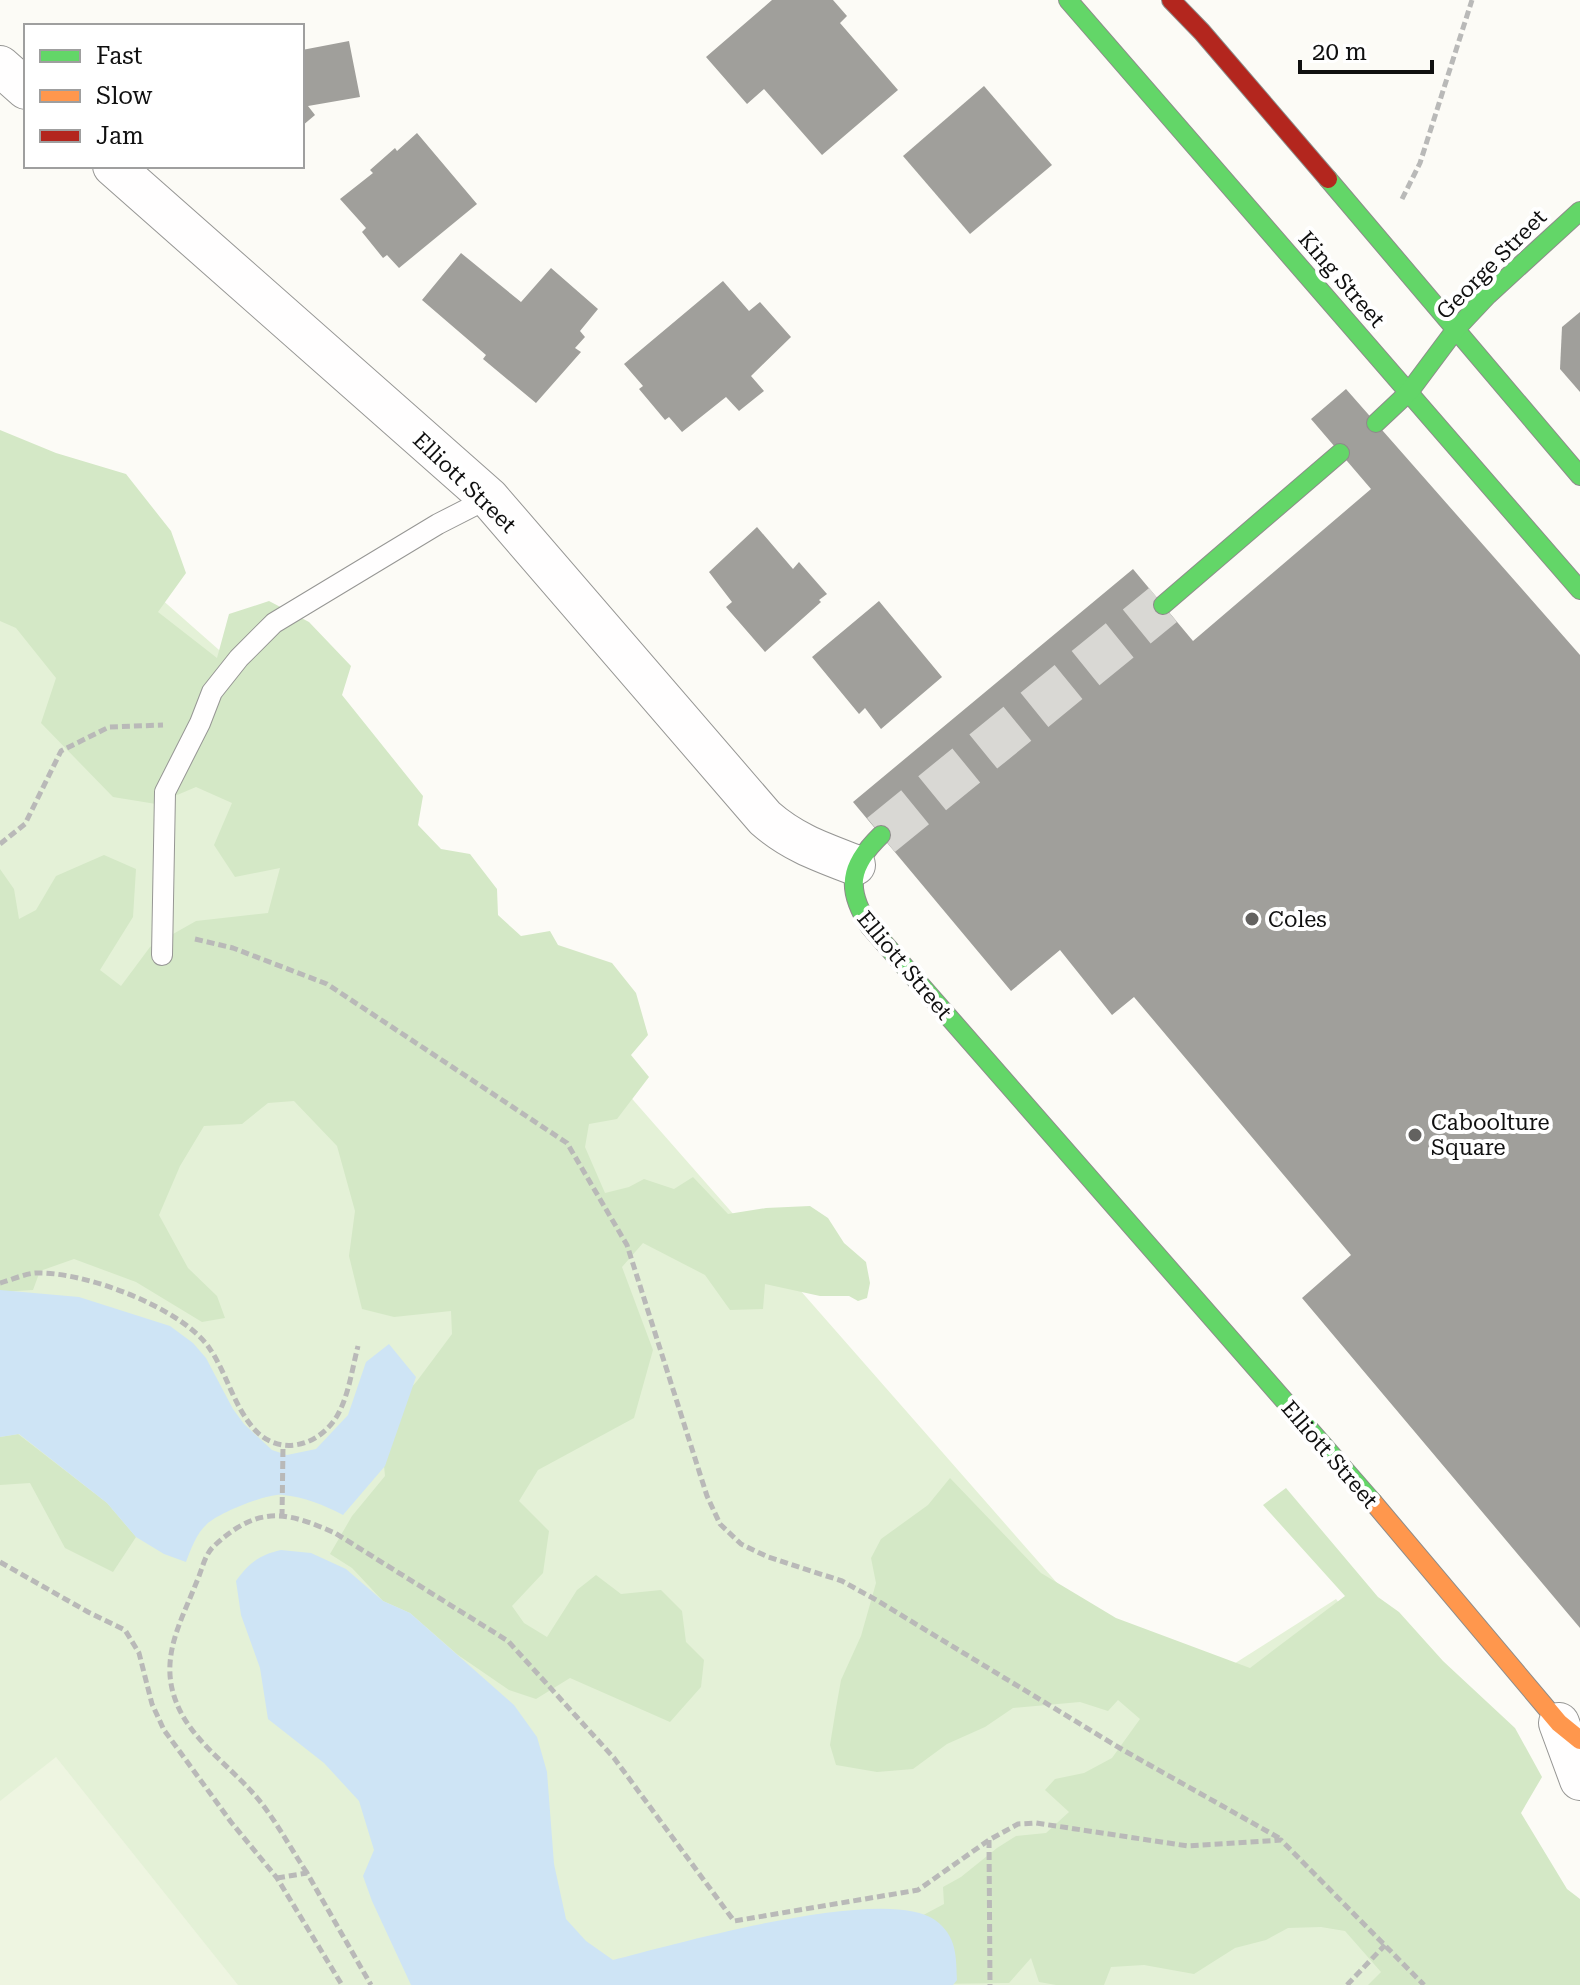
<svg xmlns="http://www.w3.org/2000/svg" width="1580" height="1985" viewBox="0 0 1580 1985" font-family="'Roboto Serif',serif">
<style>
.green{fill:#e4f1d7}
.forest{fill:#d4e8c6}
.pitch{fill:#eef5e1}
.water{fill:#cee4f5}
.building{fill:#a09f9b}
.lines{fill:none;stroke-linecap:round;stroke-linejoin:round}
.secondary-tunnel{stroke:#d9d8d4;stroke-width:44;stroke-dasharray:44 22;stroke-linecap:butt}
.lane-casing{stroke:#969694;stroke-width:22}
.street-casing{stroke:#969694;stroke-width:42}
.fast-casing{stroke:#8d8c8a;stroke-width:20}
.slow-casing{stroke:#8d8c8a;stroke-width:20}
.jam-casing{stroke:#8d8c8a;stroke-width:20}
.path{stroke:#b9b9b8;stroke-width:5;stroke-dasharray:8 4;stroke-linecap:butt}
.lane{stroke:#fffefe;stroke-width:20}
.street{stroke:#fffefe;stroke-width:40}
.fast{stroke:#63d668;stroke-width:18}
.slow{stroke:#ff974d;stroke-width:18}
.jam{stroke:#b3261e;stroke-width:18}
.poi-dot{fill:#636260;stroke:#fff;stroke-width:3}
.labels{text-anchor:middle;stroke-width:8;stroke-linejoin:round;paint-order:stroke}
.street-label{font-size:22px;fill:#101010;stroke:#fff}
.poi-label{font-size:22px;fill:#101010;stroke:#fff;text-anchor:start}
</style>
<rect width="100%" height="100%" fill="#fcfbf6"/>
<!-- green -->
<path class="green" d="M0,457l303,267 863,983 170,-108 244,319v67h-1580z"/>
<!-- forest -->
<g class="forest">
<path d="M0,430l56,23 70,21 45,57 15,42 -28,39 59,46 12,-44 40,-13 40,21 42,44 -9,29 81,101 -5,29 23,24 29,5 27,35 1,26 23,21 29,-5 8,14 54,18 24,30 12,42 -17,20 18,22 -32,42 -28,5 -4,23 20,46 24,-6 15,-8 30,10 19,-12 35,37 38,-6 44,-2 18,12 16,25 22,19 4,21 -3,15 -9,3 -9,-5h-29l-55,-12 -2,25 -33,1 -25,-35 -62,-32 -21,24 31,83 -19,68 -96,52 -19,31 30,30 -6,42 -31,33 12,17 23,14 30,-47 19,-15 25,19 40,-4 21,21 4,31 18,18 -3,27 -31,35 -100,-44 -34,21 -27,-9 -51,-35 -48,-42 -27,-12 -31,-33 -22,-14 22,-38 33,-40 -5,-52 37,-43 35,-47 -1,-23 -57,6 -32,-8 -13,-53 6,-45 -18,-65 -43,-45 -26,2 -26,21 -38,2 -24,40 -21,49 29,53 29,28 8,22 -23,4 -66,-40 -62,-23 -34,12 -7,19 -33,2v-423l14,20 5,30 17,-9 20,-34 48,-21 32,14 -3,48 -33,53 21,16 29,-39 46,-26 72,-8 12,-45 -45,9 -21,-32 18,-42 -36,-16 -40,17 -43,-7 -72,-74 15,-45 -40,-50 -16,-7z"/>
<path d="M18,1434l89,69 29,34 -23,35 -48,-24 -35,-65 -30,2v-48z"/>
<path d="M950,1478l91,95 75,45 134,50 95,-72 -82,-91 23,-17 92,109 21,15 44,49 72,67 27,49 -21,36 46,76 13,10v86h-212l13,-13 -36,-41 -24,-4 -33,1 -22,12 -31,8 -41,26 -50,-9 -33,2 -7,18h-48l-17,-3 -8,-24 -22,25 -152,2 42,-57 45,-24 -1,-17 18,-10 36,-29 19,-12 30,-3 23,-21 -24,-22 10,-11 29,-6 28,-15 28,-39 -22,-19 -10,11 -28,-9 -67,6 -28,19 -38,17 -34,25 -36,3 -41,-7 -6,-20 6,-37 5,-28 20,-44 15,-53 -5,-25 10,-19 47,-34z"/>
</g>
<!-- pitch -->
<path class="pitch" d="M56,1757l182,228h-238v-184z"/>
<!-- water -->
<g class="water">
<path d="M0,1290l79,7 91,29 23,17 13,15 27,51 11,15 28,26 15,5 29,-6 32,-34 18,-53 23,-18 27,33 -31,89 -42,49c-19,-10 -39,-18 -60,-20 -16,-2 -64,18 -76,29 -11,10 -16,25 -21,38l-22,-8 -28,-17 -29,-34 -88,-69 -19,3z"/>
<path d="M281,1550l30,3 35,16 37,32 27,12 104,92 23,32 10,35 7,92 12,55 20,22 27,19c62,-16 273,-76 322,-40 22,16 21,36 22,60l-4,5h-542l-39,-84 -9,-25 11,-26 -15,-49 -35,-38 -56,-44 -8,-51 -19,-53 -5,-34c13,-18 23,-26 45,-31z"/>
</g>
<!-- building -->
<g class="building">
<path d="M772,0h61l14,16 -7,7 58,67 -76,65 -58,-66 -17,15 -41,-47z"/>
<path d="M349,41l11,56 -52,9 7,9 -13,11v-76z"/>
<path d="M984,86l68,79 -82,69 -67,-78z"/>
<path d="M417,133l60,71 -78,64 -12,-13 -4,3 -21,-26 4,-4 -26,-29 33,-26 -3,-3 25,-22 2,3z"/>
<path d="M461,253l60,49 30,-34 47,41 -18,22 5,6 -10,11 6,4 -45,51 -53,-44 3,-4 -64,-55z"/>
<path d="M723,281l26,30 11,-9 31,35 -40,39 13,15 -25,20 -13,-14 -44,35 -13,-15 -4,3 -26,-31 4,-3 -19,-22z"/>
<path d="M1580,312v80l-20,-23 2,-42z"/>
<path d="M1346,389l234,266v973l-278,-330 49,-43 -217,-258 -22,18 -52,-65 -49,41 -158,-189 280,-233 60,72 178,-152 -60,-70z"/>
<path d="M757,527l36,42 6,-7 28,32 -8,6 2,2 -56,50 -39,-45 6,-5 -23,-30z"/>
<path d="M879,601l63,76 -61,52 -16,-21 -6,6 -47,-57z"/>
</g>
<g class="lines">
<!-- secondary-tunnel -->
<path class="secondary-tunnel" d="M881,835l282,-230"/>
<defs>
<path id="lane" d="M162,955l3,-163 35,-69 12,-31 27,-34 35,-35 164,-99 51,-26"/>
<g id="street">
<path d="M0,66l26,23"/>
<path d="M113,166l376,332 276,320c27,24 56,34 90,47"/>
<path d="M1559,1723l21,57"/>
</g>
<g id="fast">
<path d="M1068,0l512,590"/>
<path d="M1328,179l252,297"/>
<path d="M1376,423l33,-31 47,-63 32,-34 92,-84"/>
<path d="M1163,605l177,-152"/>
<path d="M881,835c-32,31 -36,54 -11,92l503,575"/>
</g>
<path id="slow" d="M1373,1502l186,221 21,17"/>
<path id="jam" d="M1171,0l31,32 126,147"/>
</defs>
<!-- lane casing -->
<use href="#lane" class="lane-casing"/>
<!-- street casing -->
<use href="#street" class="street-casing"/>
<!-- fast casing -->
<use href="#fast" class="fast-casing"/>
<!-- slow casing -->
<use href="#slow" class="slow-casing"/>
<!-- jam casing -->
<use href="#jam" class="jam-casing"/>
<!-- path -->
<g class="path">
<path d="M1402,199l18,-36 52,-163"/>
<path d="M0,844l25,-20 36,-73 48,-24 54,-2"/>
<path d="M195,939l38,9 94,36 240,159 60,102 80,251 13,28 21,20 27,13 74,24 36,20 245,149 158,89"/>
<path d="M0,1283c11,-3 24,-9 35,-10 49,-2 148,35 175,76 17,25 24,58 45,81 25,27 64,16 82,-14 12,-21 15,-47 21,-70"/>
<path d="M282,1517l1,-70"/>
<path d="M0,1562l88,50 37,18 14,23 13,51 12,26 67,92 46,56 65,107"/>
<path d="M989,1840l1,145"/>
<path d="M307,1873c-18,-27 -34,-58 -55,-81 -25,-28 -61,-53 -75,-88 -19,-45 4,-82 20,-123 5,-11 7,-24 15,-33 13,-13 33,-28 52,-31 24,-5 50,7 71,16l173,108 106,117 120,163 184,-31 71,-50 29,-16 18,-1 152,23 93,-6 143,145"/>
<path d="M277,1878l30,-5 64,112"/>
<path d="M1347,1985l38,-40"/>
</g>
<!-- lane -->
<use href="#lane" class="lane"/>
<!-- street -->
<use href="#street" class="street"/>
<!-- fast -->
<use href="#fast" class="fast"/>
<!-- slow -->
<use href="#slow" class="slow"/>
<!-- jam -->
<use href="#jam" class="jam"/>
</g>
<!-- markers -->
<g class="poi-dot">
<circle cx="1252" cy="919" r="8"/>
<circle cx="1415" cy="1135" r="8"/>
</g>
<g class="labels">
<!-- street labels -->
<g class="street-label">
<text transform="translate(1491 264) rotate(-45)" y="8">George Street</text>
<text transform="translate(1342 279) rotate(49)" y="8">King Street</text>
<text transform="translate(465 482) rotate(44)" y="8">Elliott Street</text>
<text transform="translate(905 965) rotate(50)" y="8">Elliott Street</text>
<text transform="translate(1330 1454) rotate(49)" y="8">Elliott Street</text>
</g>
<!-- poi labels -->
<g class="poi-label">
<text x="1268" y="927">Coles</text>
<text x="1431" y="1130">Caboolture<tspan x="1431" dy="25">Square</tspan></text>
</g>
</g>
<!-- legend -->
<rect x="24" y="24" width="280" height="144" fill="#ffffff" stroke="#9f9f9f" stroke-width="2"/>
<rect x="40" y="50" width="40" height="12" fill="#63d668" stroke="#9f9f9f" stroke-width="2"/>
<text x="96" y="64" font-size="24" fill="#101010">Fast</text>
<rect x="40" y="90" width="40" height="12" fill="#ff974d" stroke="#9f9f9f" stroke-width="2"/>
<text x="96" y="104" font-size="24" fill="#101010">Slow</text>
<rect x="40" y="130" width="40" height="12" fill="#b3261e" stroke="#9f9f9f" stroke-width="2"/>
<text x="96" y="144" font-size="24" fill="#101010">Jam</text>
<!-- scale -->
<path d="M1300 60v12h132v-12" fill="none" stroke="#101010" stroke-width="4"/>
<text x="1312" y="60" font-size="24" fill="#101010" stroke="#ffffff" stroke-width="6" paint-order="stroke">20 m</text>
</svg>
